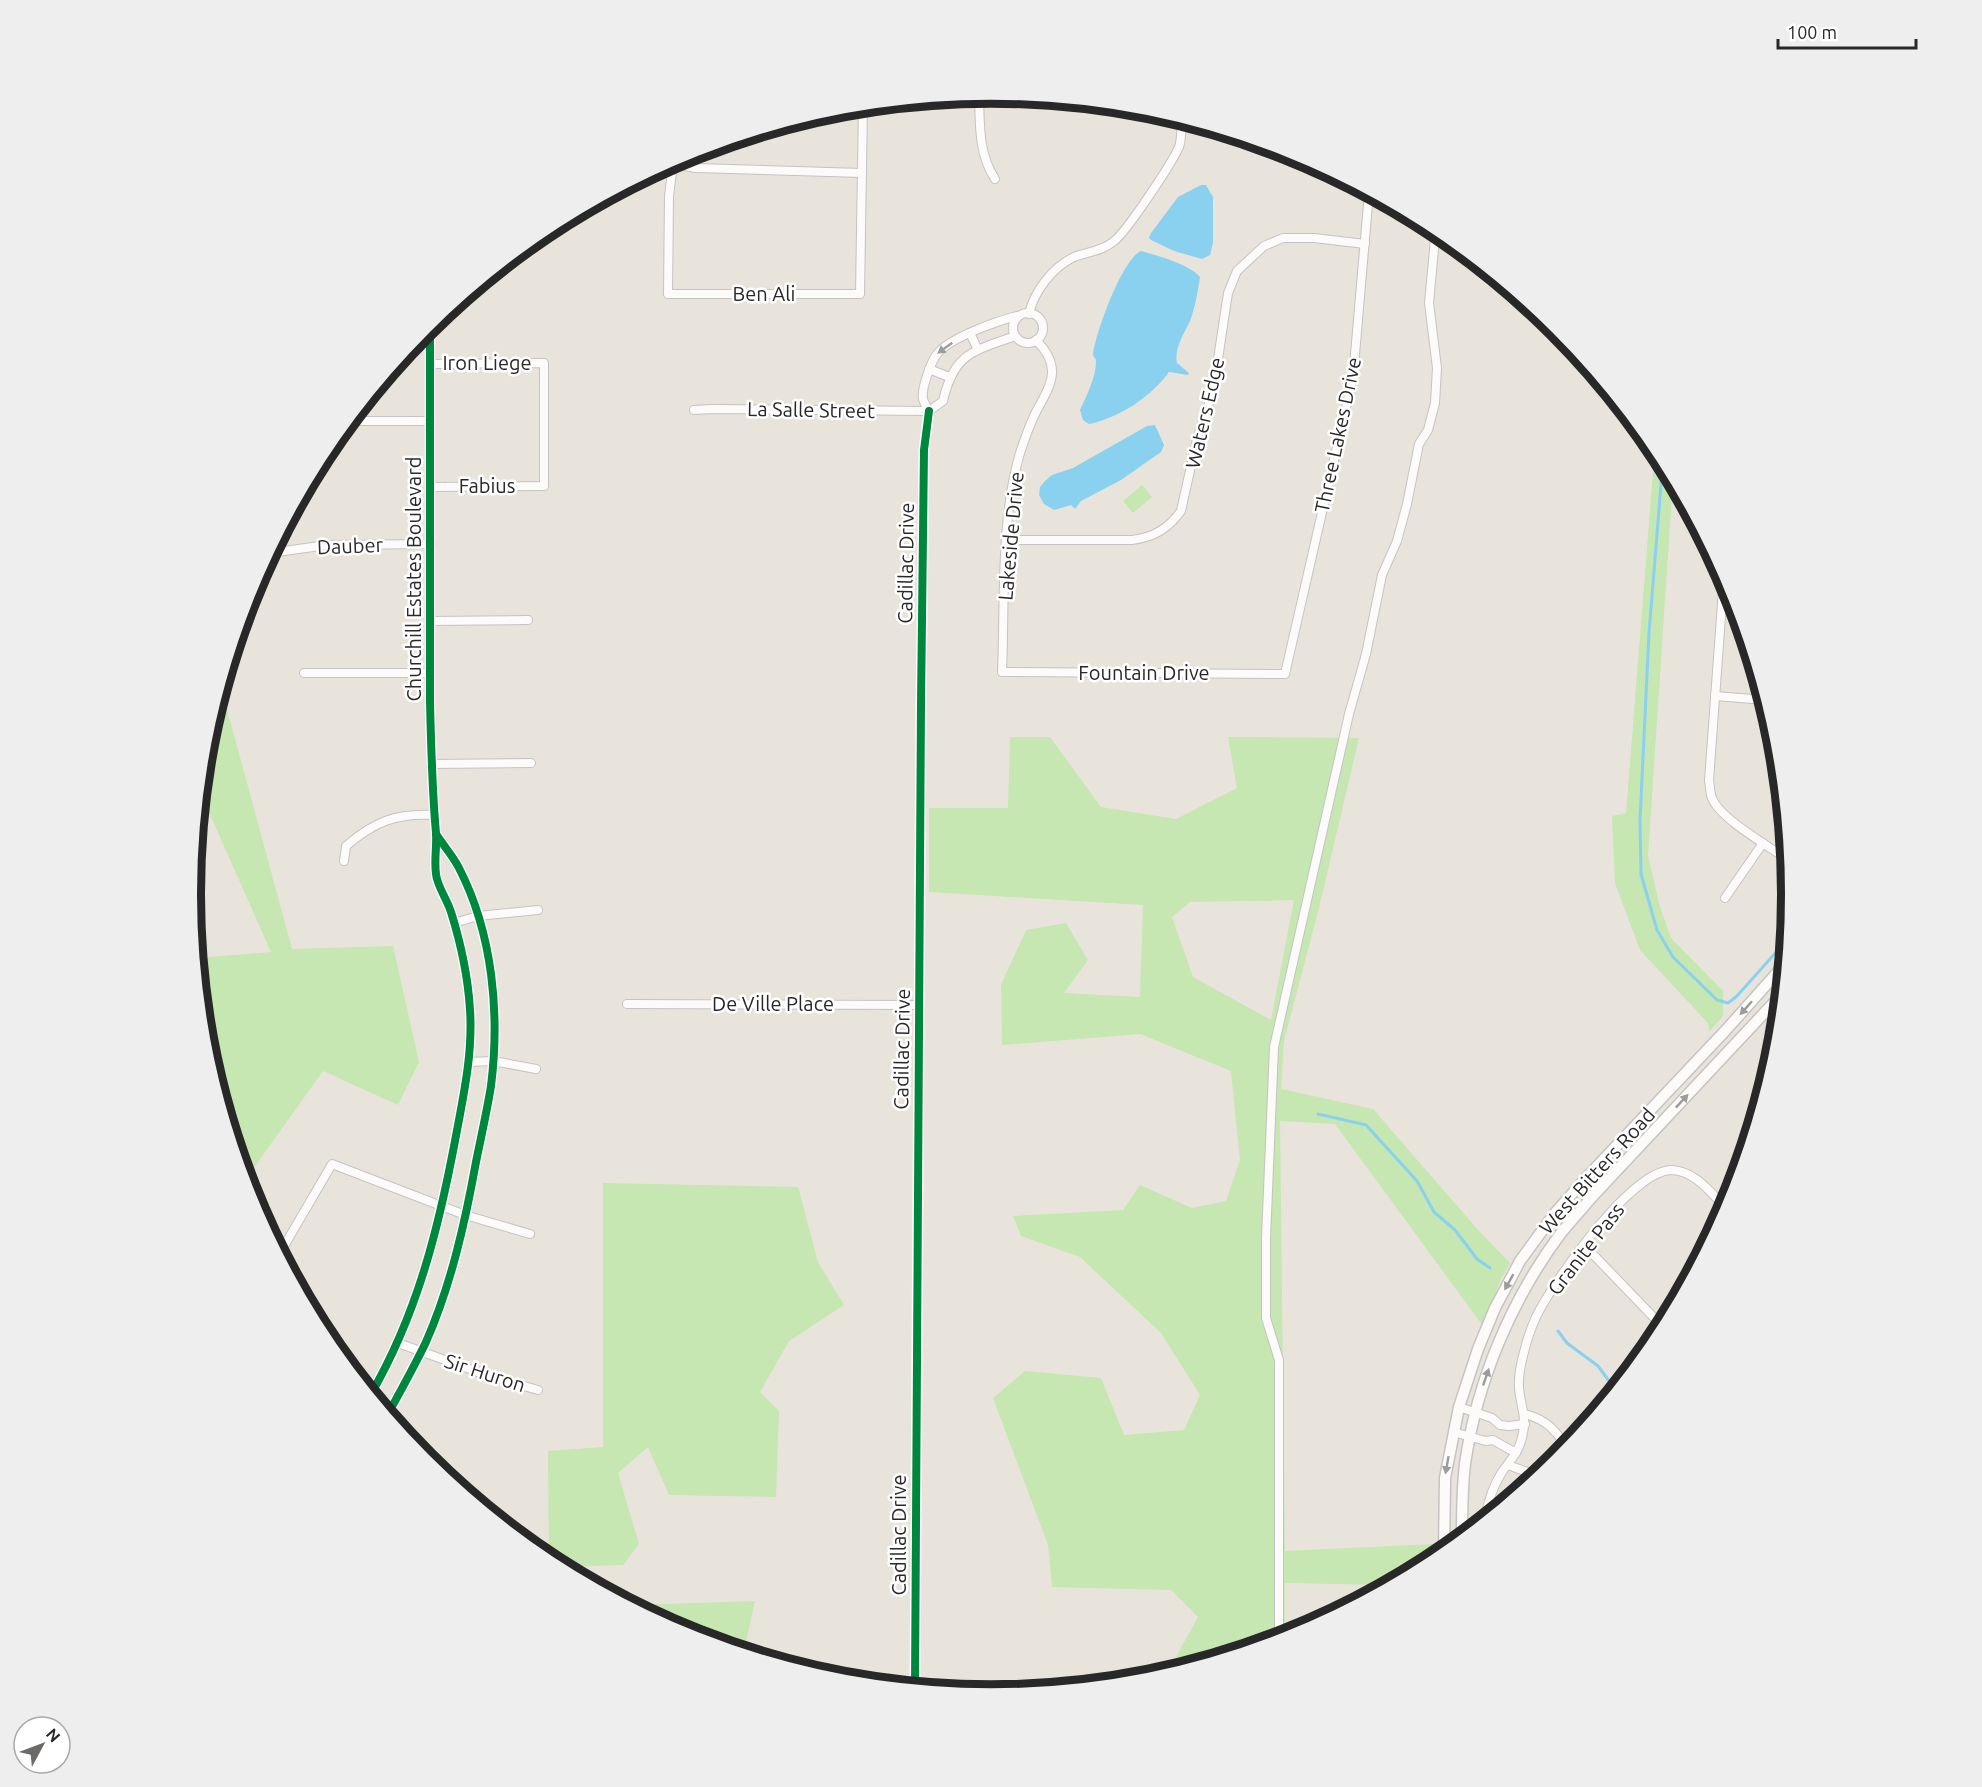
<svg xmlns="http://www.w3.org/2000/svg" width="1982" height="1787" viewBox="0 0 1982 1787" font-family="Ubuntu,sans-serif">
<style>
.green{fill:#c6e6b2;fill-rule:evenodd}
.water{fill:#8ad1f0}
.lines{fill:none;stroke-linecap:round;stroke-linejoin:round}
.stream{stroke:#8ad1f0;stroke-width:3}
.minor-casing{stroke:#c5c3c3;stroke-width:10}
.tertiary-casing{stroke:#c5c3c3;stroke-width:11}
.secondary-casing{stroke:#c5c3c3;stroke-width:13}
.minor{stroke:#fcfbfa;stroke-width:8}
.tertiary{stroke:#fcfbfa;stroke-width:9}
.secondary{stroke:#fcfbfa;stroke-width:10}
.cycleway-casing{stroke:#fff;stroke-width:11}
.cycleway{stroke:#00873e;stroke-width:8}
.oneway{fill:#9d9c9c}
.labels{text-anchor:middle;stroke-width:5;stroke-linejoin:round;paint-order:stroke}
.street-label{font-size:20px;fill:#282828;stroke:#fff}
.rim{fill:none;stroke:#282828;stroke-width:8}
</style>
<rect width="100%" height="100%" fill="#e8e4dc"/>
<!-- green -->
<g class="green">
<path d="M1655,447l18,32 -25,377 12,51 11,31 52,53v25l-14,16 -1,-9 -68,-73 -25,-67 -3,-67 14,-3z"/>
<path d="M1142,485l10,12 -19,16 -10,-12z"/>
<path d="M221,687l71,262 101,-3 26,116 -21,43 -75,-34 -78,109 -39,-131 -9,-91 74,-6 -71,-160 6,-55z"/>
<path d="M1010,737h40l51,70 75,12 61,-31 -9,-51 131,1 -41,174 -34,129 -3,48 92,20 106,122 31,32 -10,18 -17,45 -148,-202 -55,-3 5,430 149,-7 -1,16 -46,25 -102,-2v54l-118,36 31,-56 -27,-27 -119,-3 -4,-42 -55,-147 32,-27 76,7 23,57 60,-5 16,-35 -39,-62 -81,-76 -59,-21 -8,-20 110,-6 17,-25 52,23 34,-7 14,-41 -9,-89 -91,-37 -138,11 -1,-60 25,-55 40,-7 22,37 -24,33 76,4 3,-92 -214,-13v-84h79zM1294,900l-23,120 -78,-43 -21,-60 18,-15z"/>
<path d="M603,1183l195,4 20,75 26,43 -55,36 -29,51 19,19 -3,86 -107,-2 -21,-48 -30,26 21,71 -16,21 -62,2 -12,-6 -1,-110 55,-4z"/>
<path d="M755,1601l-11,50 -60,-18 -51,-28z"/>
</g>
<!-- water -->
<g class="water">
<path d="M1201,185h5l7,12v46l-3,12 -8,4 -28,-8 -23,-11 -2,-2 2,-5 27,-36z"/>
<path d="M1141,251c15,4 50,14 59,26 -2,14 -5,31 -10,44 -6,13 -16,27 -13,42l12,10 -1,2 -19,-3c-18,25 -50,46 -80,52l-6,-4 -3,-10c6,-13 16,-33 16,-48 0,-5 -2,-3 -3,-8 0,-4 2,-10 3,-14 5,-19 27,-81 45,-89z"/>
<path d="M1155,425l9,20 -3,7 -40,28 -40,21 -6,8 -4,-4 -17,5 -10,-6 -5,-9 1,-8 5,-6 7,-6 21,-7 74,-42z"/>
</g>
<g class="lines">
<!-- stream -->
<g class="stream">
<path d="M1663,460l-14,173 -9,187 1,54 16,56 16,27 44,43 11,3 9,-7 50,-56"/>
<path d="M1318,1114l48,11 51,56 17,31 21,18 22,29 13,9"/>
<path d="M1558,1331l9,12 31,23 17,23"/>
</g>
<defs>
<g id="minor">
<path d="M979,94c1,30 -1,59 16,85"/>
<path d="M669,163l27,5 166,5"/>
<path d="M673,164l-4,32 -1,98h192l3,-188"/>
<path d="M530,241h13l-2,-9"/>
<circle cx="1028" cy="328" r="15"/>
<path d="M1029,314c5,-23 24,-47 45,-57 13,-5 28,-6 39,-15 13,-9 59,-79 66,-95 3,-8 2,-19 3,-28"/>
<path d="M970,333l8,17"/>
<path d="M1036,340c26,26 16,43 1,70 -7,13 -12,28 -17,43 -20,68 -15,148 -18,219l283,2 65,-284 4,-24 15,-174"/>
<path d="M430,364l114,-1v123l-113,1"/>
<path d="M929,369l20,8"/>
<path d="M694,410l18,-1 217,2"/>
<path d="M929,411c-2,-4 -5,-8 -6,-12 -2,-10 8,-37 14,-45 12,-16 60,-33 80,-38"/>
<path d="M929,411l14,-10c11,-48 30,-50 72,-65"/>
<path d="M348,421h82"/>
<path d="M1007,540h125c22,-3 36,-11 49,-29l16,-72 11,-32 8,-35 12,-79 9,-22 27,-25 19,-8h31l51,6"/>
<path d="M270,553l57,-8 104,-1"/>
<path d="M1724,576l-15,204c1,6 1,13 3,18 8,21 57,48 76,62"/>
<path d="M430,621l98,-1"/>
<path d="M304,673h126"/>
<path d="M1715,696l50,4"/>
<path d="M431,764l100,-1"/>
<path d="M344,861l2,-15c28,-24 50,-33 87,-31"/>
<path d="M1725,898l38,-55"/>
<path d="M454,923l24,-7 60,-6"/>
<path d="M627,1004l292,1"/>
<path d="M468,1062l25,-1 43,8"/>
<path d="M1584,1245l79,82"/>
<path d="M280,1253l52,-89 133,51 65,19"/>
<path d="M398,1343l91,33 49,14"/>
<path d="M1459,1407l33,11 8,7 9,1 16,-2"/>
<path d="M1525,1414c22,6 29,15 42,33"/>
<path d="M1453,1432l33,9 7,-1 23,13"/>
<path d="M1508,1465l22,8 9,1"/>
<path d="M1485,1518c3,-16 8,-32 17,-46 7,-10 16,-19 19,-31 7,-23 0,-32 -2,-53 -1,-12 2,-25 5,-36 3,-12 7,-24 12,-35 17,-35 95,-147 136,-147 23,1 39,23 54,38"/>
<path d="M1279,1639v-279l-13,-42v-80l8,-191 75,-333 17,-60 16,-79 15,-34 10,-37 12,-60 9,-14 7,-27 2,-35 -8,-65 7,-75"/>
<path d="M915,1686l6,-982 3,-254 5,-39"/>
</g>
<g id="tertiary">
<path d="M371,1394c46,-80 67,-163 84,-253 8,-43 18,-87 15,-131 -2,-34 -9,-66 -19,-98 -4,-13 -14,-26 -15,-38 -2,-14 1,-28 0,-41 -4,-44 -5,-88 -6,-132v-378"/>
<path d="M388,1414c13,-24 26,-47 38,-72 25,-57 39,-119 50,-180 5,-25 11,-51 15,-76 9,-72 2,-152 -32,-218 -6,-12 -16,-23 -23,-34"/>
</g>
<g id="secondary">
<path d="M1462,1538c0,-25 0,-50 3,-74 12,-83 46,-164 96,-231 10,-12 20,-23 30,-35l191,-204"/>
<path d="M1444,1552l1,-74 14,-71 19,-58 17,-41 25,-47 35,-48 33,-37 138,-146 59,-66"/>
</g>
</defs>
<!-- minor casing -->
<use href="#minor" class="minor-casing"/>
<!-- tertiary casing -->
<use href="#tertiary" class="tertiary-casing"/>
<!-- secondary casing -->
<use href="#secondary" class="secondary-casing"/>
<!-- minor -->
<use href="#minor" class="minor"/>
<!-- tertiary -->
<use href="#tertiary" class="tertiary"/>
<!-- secondary -->
<use href="#secondary" class="secondary"/>
<defs>
<g id="cycleway">
<path d="M371,1394c46,-80 67,-163 84,-253 8,-43 18,-87 15,-131 -2,-34 -9,-66 -19,-98 -4,-13 -14,-26 -15,-38 -2,-14 1,-28 0,-41 -4,-44 -5,-88 -6,-132v-378"/>
<path d="M388,1414c13,-24 26,-47 38,-72 25,-57 39,-119 50,-180 5,-25 11,-51 15,-76 9,-72 2,-152 -32,-218 -6,-12 -16,-23 -23,-34"/>
<path d="M915,1686l6,-982 3,-254 5,-39"/>
</g>
</defs>
<!-- cycleway casing -->
<use href="#cycleway" class="cycleway-casing"/>
<!-- cycleway -->
<use href="#cycleway" class="cycleway"/>
</g>
<!-- one-way arrows -->
<defs><path id="oneway-solid" d="M-6-.8H1V-3.2L6.5 0L1 3.2V.8H-6Z" transform="scale(1.5)"/></defs>
<g class="oneway">
<use href="#oneway-solid" transform="translate(945 348) rotate(144)"/>
<use href="#oneway-solid" transform="translate(1746 1008) rotate(132)"/>
<use href="#oneway-solid" transform="translate(1682 1101) rotate(-47)"/>
<use href="#oneway-solid" transform="translate(1509 1282) rotate(119)"/>
<use href="#oneway-solid" transform="translate(1486 1377) rotate(-71)"/>
<use href="#oneway-solid" transform="translate(1447 1465) rotate(100)"/>
</g>
<g class="labels">
<!-- street labels -->
<g class="street-label">
<text x="764" y="301">Ben Ali</text>
<text x="487" y="370">Iron Liege</text>
<text transform="translate(811 410) rotate(1)" y="7">La Salle Street</text>
<text transform="translate(1205 413) rotate(-77)" y="7">Waters Edge</text>
<text transform="translate(1338 435) rotate(-78)" y="7">Three Lakes Drive</text>
<text x="487" y="493">Fabius</text>
<text transform="translate(1011 536) rotate(-85)" y="7">Lakeside Drive</text>
<text transform="translate(350 546) rotate(-2)" y="7">Dauber</text>
<text transform="translate(906 563) rotate(-89)" y="7">Cadillac Drive</text>
<text transform="translate(414 579) rotate(-90)" y="7">Churchill Estates Boulevard</text>
<text x="1144" y="680">Fountain Drive</text>
<text x="773" y="1011">De Ville Place</text>
<text transform="translate(902 1049) rotate(-89)" y="7">Cadillac Drive</text>
<text transform="translate(1597 1171) rotate(-48)" y="7">West Bitters Road</text>
<text transform="translate(1586 1249) rotate(-52)" y="7">Granite Pass</text>
<text transform="translate(485 1373) rotate(18)" y="7">Sir Huron</text>
<text transform="translate(899 1535) rotate(-90)" y="7">Cadillac Drive</text>
</g>
</g>
<!-- crop -->
<path d="M0 0H1982V1787H0ZM201 894a790 790 0 1 1 1580 0a790 790 0 1 1-1580 0Z" fill="#eee" fill-rule="evenodd"/>
<path class="rim" d="M201 894a790 790 0 1 1 1580 0a790 790 0 1 1-1580 0Z"/>
<!-- north arrow -->
<g transform="translate(42 1745) rotate(49)"><circle r="28" fill="#ffffff" stroke="#a9a9a9" stroke-width="1.5"/>
<path d="M0-4.5L10 22L0 15L-10 22Z" fill="#6b6a67"/>
<text y="-9" font-size="16" font-weight="bold" text-anchor="middle" fill="#282828">N</text>
</g>
<!-- scale -->
<path d="M1778 39v9h138v-9" fill="none" stroke="#282828" stroke-width="3"/>
<text x="1787" y="39" font-size="18" fill="#282828" stroke="#ffffff" stroke-width="4.5" paint-order="stroke">100 m</text>
</svg>
